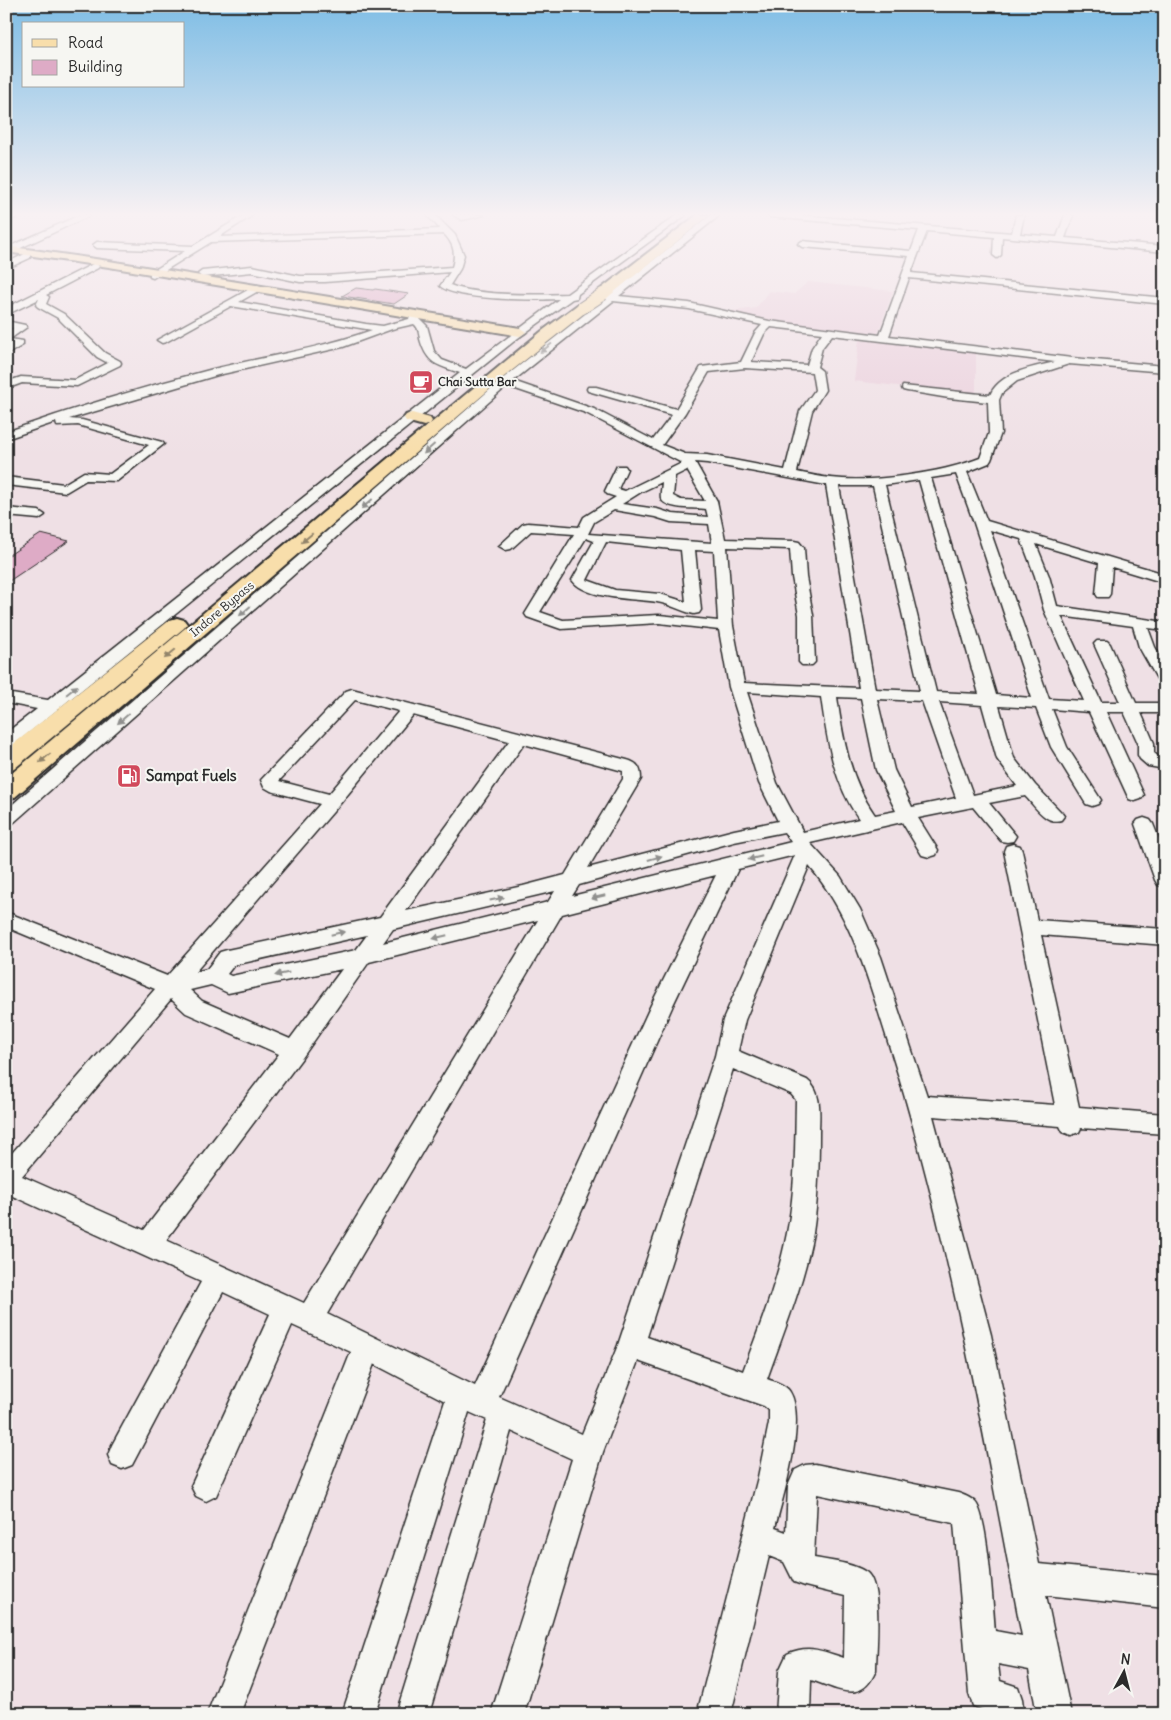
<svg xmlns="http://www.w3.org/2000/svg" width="1171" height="1720" viewBox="0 0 1171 1720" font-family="Delius,sans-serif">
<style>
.built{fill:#ead0dc}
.building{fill:#deabc6;stroke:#2b2b2b}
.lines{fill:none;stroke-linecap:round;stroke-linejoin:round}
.minor-casing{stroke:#2b2b2b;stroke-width:3}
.major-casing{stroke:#2b2b2b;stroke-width:4}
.highway-casing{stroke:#2b2b2b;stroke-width:4}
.minor{fill:#f6f6f2;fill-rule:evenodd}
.major{fill:#f8deab;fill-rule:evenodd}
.highway{fill:#f8deab;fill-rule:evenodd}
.highway-bridge-casing{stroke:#2b2b2b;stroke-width:14;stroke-linecap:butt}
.highway-bridge{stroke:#f8deab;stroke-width:12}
.oneway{fill:#90908e}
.oneway2{fill:#92846b}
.labels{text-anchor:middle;stroke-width:4;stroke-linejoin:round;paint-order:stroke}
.far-poi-label{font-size:12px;font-weight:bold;fill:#2b2b2b;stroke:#f6f6f2;text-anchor:start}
.far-street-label{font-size:12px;fill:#2b2b2b;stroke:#f6f6f2}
.poi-label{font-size:15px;font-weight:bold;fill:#2b2b2b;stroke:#f6f6f2;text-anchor:start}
</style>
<rect width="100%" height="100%" fill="#efe0e5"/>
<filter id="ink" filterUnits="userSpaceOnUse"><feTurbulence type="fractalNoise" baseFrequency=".02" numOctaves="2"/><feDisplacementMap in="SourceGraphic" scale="10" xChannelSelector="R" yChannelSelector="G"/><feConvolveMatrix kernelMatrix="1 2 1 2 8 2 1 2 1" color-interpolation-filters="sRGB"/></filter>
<g filter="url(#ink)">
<!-- built -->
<g class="built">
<path d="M808,282l85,9 -15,42 -108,-12 -44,-9 30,-4 13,-17 25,3z"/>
<path d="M859,340l117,12v43l-122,-14z"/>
</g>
<!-- building -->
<g class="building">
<path d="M356,288l17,2 2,-1 34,5 -15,10 -52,-8z"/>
<path d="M41,534l28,7 -63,42v-26z"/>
</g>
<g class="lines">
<defs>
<g id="minor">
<path d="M12,215h11l-17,7v-5z"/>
<path d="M80,215h11l-79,37h-6v-4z"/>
<path d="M244,215h9l-34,22 221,-8 -13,-14h8l20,20 9,20 -4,14 -10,16c27,11 87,10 117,9l110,-79h9l-108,79 -1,4 -5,1 -54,39 -506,408 -6,1v-14l31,-24 -31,-6v-10l42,7 412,-327c-23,-8 -33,-9 -40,-34 -1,-6 -1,-11 -6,-15l-22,5 -49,18 -125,28 -149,44 13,1 80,22 2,2 -47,37 -31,-1 -20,12 -60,-7v-8l58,7 20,-12 26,2 39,-29 -71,-20 -21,1 -1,-4 -50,17v-7c68,-24 138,-45 207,-63 54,-13 106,-20 159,-39l-141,-24 -65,36 -4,1 -5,-3 100,-55 3,1v4l-21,12 127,22 17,2 26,-7 2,-6h6l1,4 9,9 7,25 8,9 24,9 93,-70c-24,1 -102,2 -119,-13l10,-14 -125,10h-25l-48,-10 -50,5 -4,-3 4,-3 50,-5 48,10h25l127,-9c4,-13 2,-23 -8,-33l-233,8 -58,36 -3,-1v-4l35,-22 -88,-3 -4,-3 4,-3 96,4z"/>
<path d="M453,215h31l-22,5z"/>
<path d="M711,215h9l-101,81 70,7 80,18 111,14 29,-79 -107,-9 -4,-3 4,-3 109,10 8,-21 -149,-13 -4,-2h32l214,18 4,-18h8l-4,19 37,3 8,-22h8l-8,23 100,8v6l-163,-15 -1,18 -4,3 -4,-3 1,-18 -67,-6 -16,42 254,25v6l-256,-26 -20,58 183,22 93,8v6l-96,-8 -52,17 -15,12 -3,7 2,33 -10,27 -2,3 -22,9 20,49 178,53v9l-53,-16 -2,27 -2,3h-10l-2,-3 3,-31 -63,-19 13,32 8,30 108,16v8l-17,-2 7,19 10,18v19l-6,-2 -20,-35 -6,-21 -72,-10 40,86h19l-26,-58 3,-3h10l3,3 26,59h29v10h-24l13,30v10l5,4h6v12l-17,-3 -8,-7 -2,-4v-12l-14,-31h-18l38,83 -3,4 -6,2 -6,-2 -40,-87 -37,-3 15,38 34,53 -3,4 -6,2 -6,-2 -35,-57 -15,-39 -37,-2 15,52 21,27 26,27 3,4 -3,4c-15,5 -26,-14 -36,-24l-36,7 27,33 -3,5 -6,1 -6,-1 -28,-34 -55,11 20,32 -2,5 -7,2 -7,-2 -20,-33 -92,21 30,33 20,33 21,48 46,139 128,9 -51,-254 2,-5 7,-2 7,2 2,5 15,69 128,9v16l-124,-10 38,172 86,7v20l-84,-6 -2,4 -8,3 -8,-3 -3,-6 -127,-10 58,219 48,229 126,12v32l-119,-13 25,119h-34l-8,-44 -31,-6 2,17 18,6 4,12 2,15h-34v-2l-17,-6 -4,-12 -15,-171 -137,-29 -3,64c17,3 38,5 52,14 17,12 10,78 10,98 -14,35 -37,19 -65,10l-1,34h-34l3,-43 8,-17c22,-10 35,-3 57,4l1,-62 -40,-10 -11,-4 -10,-20 -15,-6 -38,158h-34l61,-237 11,-54v-13l-5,-4 -126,-45 -35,91 -79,262h-33l81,-255 -61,-28 -82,283h-33l91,-294 -18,-8 -94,302h-33l103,-313 -71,-37 -134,350h-33l144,-362 -59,-27 -76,171 -10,5 -10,-5 -5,-10 79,-172 -47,-22 -91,173 -10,4 -10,-4 -4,-10 4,-10 89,-163 -195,-89v-33l149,-171 -149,-62v-15l161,64 153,-172 -49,-13 -7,-4 -3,-7 85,-89 6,-2 275,71c11,3 14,8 14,19l-53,89 146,-38 44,-9 -19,-38 -30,-96 -10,-57 -60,-7 -98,6 -34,-12 -2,-3 49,-80 -43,-3 -20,18 -5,1 -7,-4 24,-22 5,-1 51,4 5,-10 32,-20 -9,-3 -2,-3 12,-25h8l2,3 -9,20 7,2 57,-28 -96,-50 -79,-27 -495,438 -6,2v-16l495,-430 102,-80v-4l6,-1zM613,301l76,8 73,16 -7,8 -14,29 -40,5 -25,42 -80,-22h-8l-1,2 1,2 84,24 -19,25 -59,-31 -81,-28zM771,327l51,6 -10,15 -5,17 -56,-3 13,-28zM832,335l223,27c-21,5 -55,10 -65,33l-87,-9 -1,2 1,2 4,1 42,7 39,4 1,31 -9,25c-38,15 -108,25 -149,20 -11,-1 -23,-4 -34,-6l15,-61 13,-21 -3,-19 -5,-4 5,-19zM745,368l67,4 3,18 -15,21 -15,59 -78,-15 -22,-1 -23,-9 23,-32 24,-41zM695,462l12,1 119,22 33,203 -115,-5 -11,-57 -6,-79 63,2 2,28 7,38v47l3,3h10l3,-3 -2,-47 -7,-38 -2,-29 -5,-6 -5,-1 -69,-2 -8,-38zM687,470l18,31 -24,-1 -8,-4 2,-20zM956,474l18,49 58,175 -36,-3 -65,-217zM919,480l60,214 -43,-2 -51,-207zM662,482c0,4 -2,12 -1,16 3,12 36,10 45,11l2,8 -35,-3 -16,-5 -35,-5 19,-12zM839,486h34l47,205 -45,-2zM614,510l41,7 16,5 38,2 3,19 -124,-9 6,-12zM990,530l31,9 14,37 9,34 40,91 -35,-2zM586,538l8,3 -22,39c14,20 63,18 85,22 13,2 24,9 37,12l5,-1 2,-3 -6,-60 19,1 4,70 -59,-6 -96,5 -23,-8zM606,542l75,8 5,52 -26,-8 -45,-4 -28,-10zM747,692l74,5c6,42 12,85 38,122l-56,13 -26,-49zM837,697l24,1 15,72 20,41 -21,4c-25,-35 -32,-76 -38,-118zM877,699l45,2 34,97 -44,9 -18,-37zM355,700l44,11 -70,83 -50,-13zM939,702l43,3 15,54 20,27 -44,9zM413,715l96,26 -129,176 -153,33 -7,2 -13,17 -12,3 144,-167zM524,744l99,27v8l-58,96 -42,11 -117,25zM784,832l7,10 -219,54 7,-11 155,-43zM795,855l-72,165 -8,36 -97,289 -36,89 -83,-37 174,-392 65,-136zM809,866c44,51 60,117 80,179 61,193 95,393 133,591l-27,-5c-2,-22 -7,-117 -20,-129 -4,-4 -11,-7 -17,-9l-143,-29 -10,1 -10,5 -7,16 -2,46 -11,-4c8,-31 32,-108 15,-136 -4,-7 -15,-10 -23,-13 17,-48 37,-96 46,-146 5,-33 6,-66 6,-99 0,-18 4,-42 -12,-54l-69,-29 7,-31zM716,875l-65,130 -176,381 -148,-72 235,-400zM555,891l-7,11 -165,41 10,-14zM538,920l-234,383 -138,-63 136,-182 67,-96zM367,935l-11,15 -125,26 -4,-2 7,-9zM342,969l-52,70 -88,-38 -12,-11 21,-5 17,8zM171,999l15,14 93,41 -135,176 -122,-54zM733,1069l58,25 5,6c-1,44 0,89 -9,133 -9,47 -27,93 -44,138l-96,-34z"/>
<path d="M27,253l3,1v4l-24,11v-6z"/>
<path d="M95,263l4,3 -1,2 -52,27 3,2 -3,7 18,10 41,39 15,8 1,2 -1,2 -43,21 -55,-3 -16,6v-7l15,-5 54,3 33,-17 -11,-6 -39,-39 -20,-11 -2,-2 3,-6 -33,16v-7z"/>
<path d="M6,321l19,4 2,2 -17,12 13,2v4l-17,10v-8l4,-2 -4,-1v-11l7,-5 -7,-1z"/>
<path d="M6,508l33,3 6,4 -6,4 -33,-3z"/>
<path d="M1144,818l6,2 3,4 12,30v33l-7,-2 -3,-5 -20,-56 3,-4z"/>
</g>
<path id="major" d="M6,246l103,15 411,67 6,4 -6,4 -411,-69 -103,-15z"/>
<g id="highway">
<path d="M697,215h13l-102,82h-10l-1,-3 1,-3z"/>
<path d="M582,304l7,4 -2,3 -82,65 -490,421 -9,2v-21l423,-354 -5,2 -18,-5 -2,-3 2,-3 6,-2 18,5 2,3 -2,3 112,-93 35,-26z"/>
<path d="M177,618l7,2 3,4 -3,4 -170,141 -8,2v-21l164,-130z"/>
</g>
</defs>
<!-- minor casing -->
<use href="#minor" class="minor-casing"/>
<!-- major casing -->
<use href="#major" class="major-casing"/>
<!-- highway casing -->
<use href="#highway" class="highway-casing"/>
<!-- minor -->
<use href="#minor" class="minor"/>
<!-- major -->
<use href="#major" class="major"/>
<!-- highway -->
<use href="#highway" class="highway"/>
<defs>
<path id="highway-bridge" d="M582,308l21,-14"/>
</defs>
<!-- highway-bridge casing -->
<use href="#highway-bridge" class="highway-bridge-casing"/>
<!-- highway-bridge -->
<use href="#highway-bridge" class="highway-bridge"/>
</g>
<!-- one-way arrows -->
<defs><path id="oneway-solid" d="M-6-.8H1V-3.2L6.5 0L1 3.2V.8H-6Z" transform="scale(1.25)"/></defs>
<g class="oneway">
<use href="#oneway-solid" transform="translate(546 348) rotate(143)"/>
<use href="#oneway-solid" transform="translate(429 449) rotate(138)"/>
<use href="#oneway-solid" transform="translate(367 504) rotate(139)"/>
<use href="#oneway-solid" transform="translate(245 611) rotate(139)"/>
<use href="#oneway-solid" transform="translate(72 690) rotate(-39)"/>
<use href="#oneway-solid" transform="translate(123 719) rotate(139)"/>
<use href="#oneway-solid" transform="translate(655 858) rotate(-16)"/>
<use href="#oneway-solid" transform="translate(755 858) rotate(166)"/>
<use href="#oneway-solid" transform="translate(598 897) rotate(166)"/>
<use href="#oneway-solid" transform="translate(497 899) rotate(-12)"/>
<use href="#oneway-solid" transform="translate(338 933) rotate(-13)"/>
<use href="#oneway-solid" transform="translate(440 937) rotate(166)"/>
<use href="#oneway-solid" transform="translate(282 974) rotate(168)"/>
</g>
<g class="oneway2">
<use href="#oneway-solid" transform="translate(307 538) rotate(140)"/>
<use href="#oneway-solid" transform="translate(170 654) rotate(140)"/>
<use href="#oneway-solid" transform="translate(45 758) rotate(140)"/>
</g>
</g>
<!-- sky -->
<linearGradient id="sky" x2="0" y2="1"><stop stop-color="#7ebde5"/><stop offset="0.47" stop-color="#f8f1f3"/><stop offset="1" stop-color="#f8f1f3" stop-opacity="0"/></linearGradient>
<rect width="1171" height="456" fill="url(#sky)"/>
<!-- icons -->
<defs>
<symbol id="cafe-square" viewBox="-11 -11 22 22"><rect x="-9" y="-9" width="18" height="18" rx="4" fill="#d1495b" stroke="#f6f6f2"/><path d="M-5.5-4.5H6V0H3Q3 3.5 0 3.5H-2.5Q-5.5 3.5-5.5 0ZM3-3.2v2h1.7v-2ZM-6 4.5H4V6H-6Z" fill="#fff"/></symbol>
<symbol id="fuel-square" viewBox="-11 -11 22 22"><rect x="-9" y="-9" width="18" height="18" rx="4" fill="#d1495b" stroke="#f6f6f2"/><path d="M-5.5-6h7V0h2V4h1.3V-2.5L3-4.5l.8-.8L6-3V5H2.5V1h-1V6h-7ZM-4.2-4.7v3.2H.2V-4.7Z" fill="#fff"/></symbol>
</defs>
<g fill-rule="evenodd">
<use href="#cafe-square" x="407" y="368" width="28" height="28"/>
<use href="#fuel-square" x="115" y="762" width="28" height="28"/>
</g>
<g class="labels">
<!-- far-poi labels -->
<g class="far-poi-label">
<text x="438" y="386">Chai Sutta Bar</text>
</g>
<!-- far-street labels -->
<g class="far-street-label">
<text transform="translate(222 609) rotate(-40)" y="4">Indore Bypass</text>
</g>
<!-- poi labels -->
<g class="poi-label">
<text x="146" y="781">Sampat Fuels</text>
</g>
</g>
<!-- margin -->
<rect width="1171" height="1720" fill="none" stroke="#f6f6f2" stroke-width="25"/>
<rect x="12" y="12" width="1146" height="1695" fill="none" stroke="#2b2b2b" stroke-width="2" filter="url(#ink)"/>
<!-- legend -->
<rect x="22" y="22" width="162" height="65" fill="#f6f6f2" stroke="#a5a5a2"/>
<rect x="32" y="39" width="25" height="8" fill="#f8deab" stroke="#a5a5a2"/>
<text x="68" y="48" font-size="15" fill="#2b2b2b">Road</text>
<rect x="32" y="60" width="25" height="15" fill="#deabc6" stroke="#a5a5a2"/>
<text x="68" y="72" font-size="15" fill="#2b2b2b">Building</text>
<!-- north arrow -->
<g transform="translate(1124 1672) rotate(7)" stroke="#f6f6f2" stroke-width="4" paint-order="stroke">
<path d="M0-4L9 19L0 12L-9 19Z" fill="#2b2b2b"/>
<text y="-8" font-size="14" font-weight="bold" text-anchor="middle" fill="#2b2b2b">N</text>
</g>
</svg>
